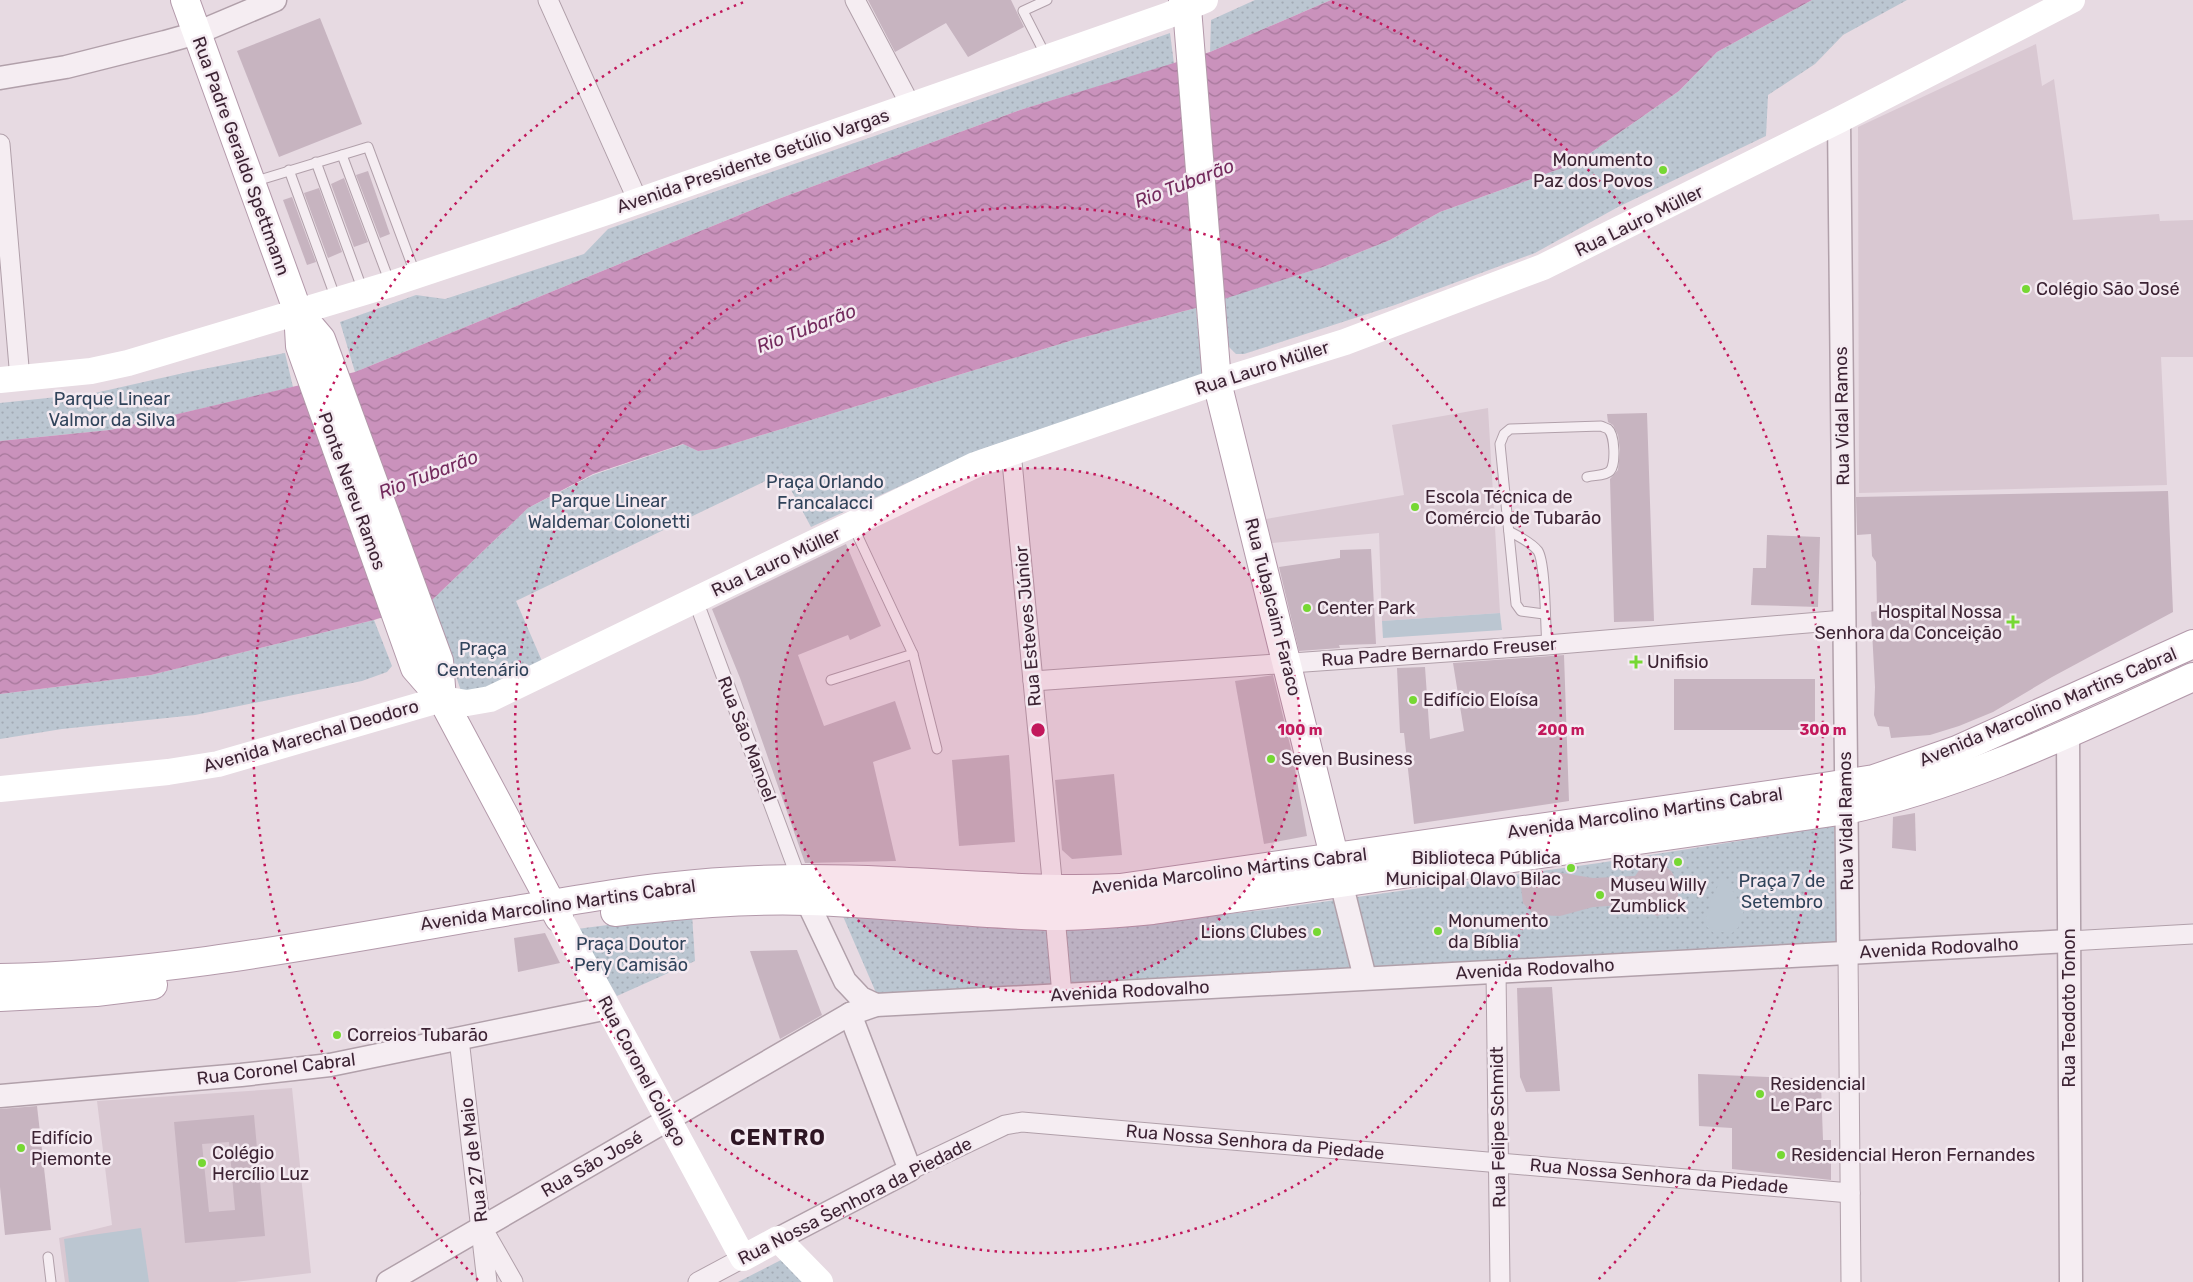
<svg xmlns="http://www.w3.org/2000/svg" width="2193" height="1282" viewBox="0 0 2193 1282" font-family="Rubik,sans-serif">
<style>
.built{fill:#d9c8d2}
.park{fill:url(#park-dots)}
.garden{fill:#bbc6d1}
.water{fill:url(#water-waves)}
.building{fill:#c7b4c0;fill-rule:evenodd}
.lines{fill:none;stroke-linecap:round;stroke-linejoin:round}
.service-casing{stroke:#b1a0aa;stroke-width:11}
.pedestrian-casing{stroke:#b1a0aa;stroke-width:16}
.minor-casing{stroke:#b1a0aa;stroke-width:21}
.tertiary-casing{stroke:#b1a0aa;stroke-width:25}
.primary-casing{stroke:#b399aa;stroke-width:30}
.service{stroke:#f5edf2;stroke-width:9}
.pedestrian{stroke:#f5edf2;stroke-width:14}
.minor{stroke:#f5edf2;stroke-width:19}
.tertiary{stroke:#f5edf2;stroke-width:22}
.secondary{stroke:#fff;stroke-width:26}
.primary{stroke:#fff;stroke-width:28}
.ring{fill:none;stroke:#c2185b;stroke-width:2.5;stroke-dasharray:2.5 5}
.poi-dot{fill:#76d833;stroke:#f4eaf1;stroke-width:2}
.labels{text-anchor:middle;stroke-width:5;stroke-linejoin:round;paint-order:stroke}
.street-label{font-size:18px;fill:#3d2434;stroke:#f4eaf1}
.poi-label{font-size:18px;fill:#3d2434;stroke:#f4eaf1;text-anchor:start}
.park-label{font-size:18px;fill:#30435a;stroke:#f4eaf1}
.water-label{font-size:19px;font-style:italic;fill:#742b5e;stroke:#f4eaf1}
.district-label{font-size:22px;font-weight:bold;letter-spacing:1px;fill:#2e1624;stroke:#f4eaf1}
.centre{fill:#c2185b;stroke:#f4eaf1;stroke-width:2.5}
.ring-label{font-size:15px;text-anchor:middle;font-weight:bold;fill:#c2185b;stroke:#f4eaf1;stroke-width:5;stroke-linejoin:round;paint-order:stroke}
</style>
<defs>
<pattern id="park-dots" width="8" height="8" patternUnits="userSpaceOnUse" patternTransform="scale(1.25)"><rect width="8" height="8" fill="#bbc6d1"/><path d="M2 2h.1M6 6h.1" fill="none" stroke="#a2aab4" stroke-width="1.8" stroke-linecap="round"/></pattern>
<pattern id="water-waves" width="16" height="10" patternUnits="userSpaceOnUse" patternTransform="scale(1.25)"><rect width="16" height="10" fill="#ca92bc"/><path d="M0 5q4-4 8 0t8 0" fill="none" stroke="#a5779a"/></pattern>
</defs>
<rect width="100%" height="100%" fill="#e7dae2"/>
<!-- built -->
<g class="built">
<path d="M2036,44l6,42 12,-7 19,141 86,-6 1,7 33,-1v137h-32l6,128 -308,8 -1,-366z"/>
<path d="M1488,408l12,205 -118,8 -3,-88 -107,10 -6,-24 138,-24 -12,-70z"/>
<path d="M292,1088l19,185 -76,9h-170l-6,-44 53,-13 -15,-124z"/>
</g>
<!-- park -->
<g class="park">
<path d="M1255,0h76l-121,52 1,-32z"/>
<path d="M1812,0h95l-64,35 -28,29 -47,31 -2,41 -148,71 -83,46 -140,52 -151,49h-8l-9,-9 -6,-46 102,-32 67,-27 50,-28 136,-49 103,-72 38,-39z"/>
<path d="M1170,33l4,31 -151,45 -242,89 -426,174 -15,-50 76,-27 29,4 139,-45 24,-25z"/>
<path d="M1196,308l6,67 -223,75 -168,77 -29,-54 -266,128 26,60 -49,27 -31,6 -31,-93 97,-93 65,-33 91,-31 14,7 18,-2 357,-109z"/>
<path d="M285,353l8,34 -183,43 -110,11v-38l95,-10 93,-21z"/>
<path d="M374,620l18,46 -5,6 -25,9 -167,34 -133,14 -62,10v-45l151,-19z"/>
<path d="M1834,826l6,118 -963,51 -35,-81 247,16 183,-21 327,-46z"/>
<path d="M692,914l3,47 -78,35 -40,-67z"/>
<path d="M781,1260l21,22h-64z"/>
</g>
<!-- garden -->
<g class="garden">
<path d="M1500,613l2,17 -119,8 -1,-17z"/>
<path d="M1724,878l2,7 5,1 2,6 4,1 -1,7 5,3 3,7 -6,18 -6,5 -11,-1 -6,2 -8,-7 -3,-8 7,-7c-5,-13 7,-18 7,-30z"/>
<path d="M141,1228l8,54h-80l-5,-43z"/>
</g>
<!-- water -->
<path class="water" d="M1331,0h481l-95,52 -38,39 -103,72 -136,49 -50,28 -67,27 -127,41 -123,32 -357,109 -18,2 -15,-7 -90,30 -65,34 -97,93 -57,19 -223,55 -151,19v-253l110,-11 245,-58 426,-174 242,-89 187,-57z"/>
<!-- building -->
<g class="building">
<path d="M868,0h143l13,27 -56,30 -22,-34 -51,29z"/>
<path d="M320,18l42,106 -83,33 -42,-106z"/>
<path d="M368,171l22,63 -10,4 -24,-63z"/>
<path d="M344,178l24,64 -14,5 -23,-63z"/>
<path d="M319,188l23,64 -14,6 -24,-65z"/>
<path d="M292,197l24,65 -9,3 -24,-65z"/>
<path d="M1647,413l7,208 -40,1 -4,-143 8,-9 2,-20 -2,-15 -5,-10 -5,-3 -1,-8z"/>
<path d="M2168,491l5,121 -121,65 -59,35 -34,14 -29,9 -39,3 -2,-11 -11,-1 -4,-11 1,-28 -4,-75 6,-1 -1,-49 -4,-6 -1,-22 -14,1 -1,-38z"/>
<path d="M1767,535l53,2 -2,70 -67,-2 2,-37h13z"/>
<path d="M846,544l35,82 -31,14 -2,-5 -50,20 26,71 71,-25 16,48 -38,13 23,99 -91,2 -65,-185 -28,-69z"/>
<path d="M1371,549l5,95 -37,1 1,3 -41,3 -20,-84 61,-9v-8z"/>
<path d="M1564,655l5,146 -155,23 -10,-91h-4l-3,-65 28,-1 5,72 34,-8 -11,-68z"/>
<path d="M1273,675l19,78 15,83 -43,8 -29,-163z"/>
<rect x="1674" y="679" width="141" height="51"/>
<path d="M1009,755l6,87 -56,4 -7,-86z"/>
<path d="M1114,774l8,81 -50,4 -10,-9 -7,-70z"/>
<path d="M1915,813l1,38 -24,-3 1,-31z"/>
<path d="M1649,862h12l11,10 6,12v18l-8,10 -13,4 -17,-8 -3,-4 -44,3 -33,9 -26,-1 -11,-12 -2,-16 10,-11 24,-4 38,6 42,-2 7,-10z"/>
<path d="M545,933l15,30 -42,9 -4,-34z"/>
<path d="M797,950l25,65 -42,24 -30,-88z"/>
<path d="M1552,987l8,104 -34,1 -6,-15 -3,-89z"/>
<path d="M1698,1074l95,4v5l28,1 2,56h8v40l-99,-11v-41l-33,-2z"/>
<path d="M37,1106l14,124 -46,5 -5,-48v-78z"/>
<path d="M254,1115l11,121 -80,7 -11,-121zM229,1142l6,68 -26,2 -7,-68z"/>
</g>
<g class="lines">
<defs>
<g id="service">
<path d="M1046,56l-23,-45 24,-11"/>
<path d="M342,155l48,128"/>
<path d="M316,162l47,129"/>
<path d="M289,170l47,129"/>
<path d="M253,182l115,-35 47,126"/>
<path d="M853,526l60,128 24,95"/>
<path d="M1509,531c10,6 22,11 29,20 8,13 7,75 9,94"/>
<path d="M1544,614l-23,-3 -5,-7 -16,-160 4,-10 6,-5 91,-3c2,1 5,2 7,3 7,6 8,36 2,42 -5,5 -16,4 -23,6"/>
<path d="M831,680l82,-26"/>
<path d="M48,1257l3,25"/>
</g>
<path id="pedestrian" d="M695,599l104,280"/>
<g id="minor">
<path d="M548,0l90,201"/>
<path d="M855,0l56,106"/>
<path d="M0,144l20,235"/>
<path d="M1011,451l42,439"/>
<path d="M1033,681l514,-36 297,-25"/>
<path d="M1055,916l7,79"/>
<path d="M2069,941l124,-7"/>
<path d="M1848,953l3,329"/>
<path d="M1496,971l4,311"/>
<path d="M459,1039l28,243"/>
<path d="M910,1170l95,-45 17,-3 828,71"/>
<path d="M485,1233l28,49"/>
<path d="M698,1282l45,-24"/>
</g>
<g id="tertiary">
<path d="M0,78l66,-11 99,-25 32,-9 78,-33"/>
<path d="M1839,120l9,833"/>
<path d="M2068,733l3,549"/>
<path d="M1341,882l24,96"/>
<path d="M807,901l38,80 16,17 15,7"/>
<path d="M0,1096l241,-21 89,-10 278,-57"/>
<path d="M778,1239l132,-69 -60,-156"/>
<path d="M388,1282l462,-268 26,-9 1193,-64"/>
</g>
<g id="primary">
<path d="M185,0l113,312 2,34 115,322 27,31 117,219"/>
<path d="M1183,0l4,8 30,374 122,494"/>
<path d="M298,312l23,27 118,322 3,38"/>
<path d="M615,912c64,-7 129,-13 193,-11 82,2 164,14 246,15 33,0 66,-3 99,-6l693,-100c122,-26 234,-82 347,-133"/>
<path d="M0,978c173,-3 346,-40 516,-68 60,-10 119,-21 180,-26 64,-6 128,-6 192,-3 78,3 154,11 232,7l697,-100 57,-9 83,-29 236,-106"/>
<path d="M0,997l96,-5 57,-7"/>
</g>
</defs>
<!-- service casing -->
<use href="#service" class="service-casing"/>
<!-- pedestrian casing -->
<use href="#pedestrian" class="pedestrian-casing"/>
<!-- minor casing -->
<use href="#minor" class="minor-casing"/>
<!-- tertiary casing -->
<use href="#tertiary" class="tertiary-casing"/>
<!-- primary casing -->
<use href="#primary" class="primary-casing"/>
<!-- service -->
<use href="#service" class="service"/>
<!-- pedestrian -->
<use href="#pedestrian" class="pedestrian"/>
<!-- minor -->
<use href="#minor" class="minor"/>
<!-- tertiary -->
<use href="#tertiary" class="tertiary"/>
<!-- secondary -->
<g class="secondary">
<path d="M0,380l91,-9 37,-8 263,-79 216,-72 562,-197 36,-15"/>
<path d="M0,789l168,-17 50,-8 224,-65 25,4 23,-4 485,-234 242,-83 128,-40 198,-75 296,-147 233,-120"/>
<path d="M560,919l183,339 35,-19 42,43"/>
</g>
<!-- primary -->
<use href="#primary" class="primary"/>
</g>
<!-- distance rings -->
<circle cx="1038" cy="730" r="262" fill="#c2185b" fill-opacity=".12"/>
<g class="ring">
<circle cx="1038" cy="730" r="262"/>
<circle cx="1038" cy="730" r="523"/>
<path d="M478 1280A785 785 0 0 1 744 2M1332 2A785 785 0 0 1 1598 1280"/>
</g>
<!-- markers -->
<g class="poi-dot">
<circle cx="1663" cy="170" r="5"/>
<circle cx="2026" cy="289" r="5"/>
<circle cx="1415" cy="507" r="5"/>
<circle cx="1307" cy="608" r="5"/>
<path d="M2010.5 614.5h5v5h5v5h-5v5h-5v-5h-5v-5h5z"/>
<path d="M1633.5 654.5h5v5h5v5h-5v5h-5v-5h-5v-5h5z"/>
<circle cx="1413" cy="700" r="5"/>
<circle cx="1271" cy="759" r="5"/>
<circle cx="1678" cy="862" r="5"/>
<circle cx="1571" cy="868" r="5"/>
<circle cx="1600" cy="895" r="5"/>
<circle cx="1438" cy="931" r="5"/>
<circle cx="1317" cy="932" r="5"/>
<circle cx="337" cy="1035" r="5"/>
<circle cx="1760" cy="1094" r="5"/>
<circle cx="21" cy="1148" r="5"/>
<circle cx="1781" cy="1155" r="5"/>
<circle cx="202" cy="1163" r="5"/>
</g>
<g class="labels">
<!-- street labels -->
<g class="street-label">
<text transform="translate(241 156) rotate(70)" y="6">Rua Padre Geraldo Spettmann</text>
<text transform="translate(753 161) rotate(-19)" y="6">Avenida Presidente Getúlio Vargas</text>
<text transform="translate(1639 221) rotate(-26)" y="6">Rua Lauro Müller</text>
<text transform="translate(1262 368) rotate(-18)" y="6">Rua Lauro Müller</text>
<text transform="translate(1842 416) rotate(-91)" y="6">Rua Vidal Ramos</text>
<text transform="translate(352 491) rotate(70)" y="6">Ponte Nereu Ramos</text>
<text transform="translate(776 562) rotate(-25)" y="6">Rua Lauro Müller</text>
<text transform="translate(1273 607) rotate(76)" y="6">Rua Tubalcaim Faraco</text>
<text transform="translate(1028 626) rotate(-95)" y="6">Rua Esteves Júnior</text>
<text transform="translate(1439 652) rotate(-4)" y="6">Rua Padre Bernardo Freuser</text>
<text transform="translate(2048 707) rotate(-23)" y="6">Avenida Marcolino Martins Cabral</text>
<text transform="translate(311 736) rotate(-16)" y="6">Avenida Marechal Deodoro</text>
<text transform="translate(747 739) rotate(69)" y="6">Rua São Manoel</text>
<text transform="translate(1645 813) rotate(-8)" y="6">Avenida Marcolino Martins Cabral</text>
<text transform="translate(1846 821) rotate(-91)" y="6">Rua Vidal Ramos</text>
<text transform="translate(1229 871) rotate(-7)" y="6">Avenida Marcolino Martins Cabral</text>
<text transform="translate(558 905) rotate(-8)" y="6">Avenida Marcolino Martins Cabral</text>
<text transform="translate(1939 948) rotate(-3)" y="6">Avenida Rodovalho</text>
<text transform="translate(1535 969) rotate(-3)" y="6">Avenida Rodovalho</text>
<text transform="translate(1130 991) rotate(-3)" y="6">Avenida Rodovalho</text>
<text transform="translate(2069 1008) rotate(-90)" y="6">Rua Teodoto Tonon</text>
<text transform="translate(276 1069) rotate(-7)" y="6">Rua Coronel Cabral</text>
<text transform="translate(642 1071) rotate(62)" y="6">Rua Coronel Collaço</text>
<text transform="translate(1498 1127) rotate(-91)" y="6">Rua Felipe Schmidt</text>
<text transform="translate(1255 1142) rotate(5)" y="6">Rua Nossa Senhora da Piedade</text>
<text transform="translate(474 1160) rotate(-97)" y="6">Rua 27 de Maio</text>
<text transform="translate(592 1164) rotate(-30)" y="6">Rua São José</text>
<text transform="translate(1659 1176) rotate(5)" y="6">Rua Nossa Senhora da Piedade</text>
<text transform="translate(855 1201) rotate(-27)" y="6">Rua Nossa Senhora da Piedade</text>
</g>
<!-- poi labels -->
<g class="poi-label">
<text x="1653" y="166" text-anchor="end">Monumento<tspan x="1653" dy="21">Paz dos Povos</tspan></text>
<text x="2036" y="295">Colégio São José</text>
<text x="1425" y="503">Escola Técnica de<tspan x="1425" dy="21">Comércio de Tubarão</tspan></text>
<text x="1317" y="614">Center Park</text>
<text x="2002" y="618" text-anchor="end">Hospital Nossa<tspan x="2002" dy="21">Senhora da Conceição</tspan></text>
<text x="1647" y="668">Unifisio</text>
<text x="1423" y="706">Edifício Eloísa</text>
<text x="1281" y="765">Seven Business</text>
<text x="1561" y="864" text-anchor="end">Biblioteca Pública<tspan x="1561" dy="21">Municipal Olavo Bilac</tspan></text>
<text x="1668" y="868" text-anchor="end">Rotary</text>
<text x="1610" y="891">Museu Willy<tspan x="1610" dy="21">Zumblick</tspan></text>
<text x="1448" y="927">Monumento<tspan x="1448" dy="21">da Bíblia</tspan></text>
<text x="1307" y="938" text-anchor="end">Lions Clubes</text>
<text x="347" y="1041">Correios Tubarão</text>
<text x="1770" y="1090">Residencial<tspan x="1770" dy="21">Le Parc</tspan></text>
<text x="31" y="1144">Edifício<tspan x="31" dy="21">Piemonte</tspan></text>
<text x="212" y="1159">Colégio<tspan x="212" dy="21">Hercílio Luz</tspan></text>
<text x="1791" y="1161">Residencial Heron Fernandes</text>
</g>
<!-- park labels -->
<g class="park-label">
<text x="112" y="405">Parque Linear<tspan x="112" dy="21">Valmor da Silva</tspan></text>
<text x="825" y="488">Praça Orlando<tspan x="825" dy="21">Francalacci</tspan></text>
<text x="609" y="507">Parque Linear<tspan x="609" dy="21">Waldemar Colonetti</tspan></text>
<text x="483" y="655">Praça<tspan x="483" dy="21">Centenário</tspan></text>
<text x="1782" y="887">Praça 7 de<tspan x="1782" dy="21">Setembro</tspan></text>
<text x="631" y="950">Praça Doutor<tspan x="631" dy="21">Pery Camisão</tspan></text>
</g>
<!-- water labels -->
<g class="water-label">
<text transform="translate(1184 183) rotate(-21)" y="7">Rio Tubarão</text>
<text transform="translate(806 328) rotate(-21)" y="7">Rio Tubarão</text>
<text transform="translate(428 474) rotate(-21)" y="7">Rio Tubarão</text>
</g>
<!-- district labels -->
<g class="district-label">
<text x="778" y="1145">CENTRO</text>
</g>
</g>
<circle cx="1038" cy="730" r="8" class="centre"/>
<g class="ring-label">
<text x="1300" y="735">100 m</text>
<text x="1561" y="735">200 m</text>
<text x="1823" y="735">300 m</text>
</g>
</svg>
